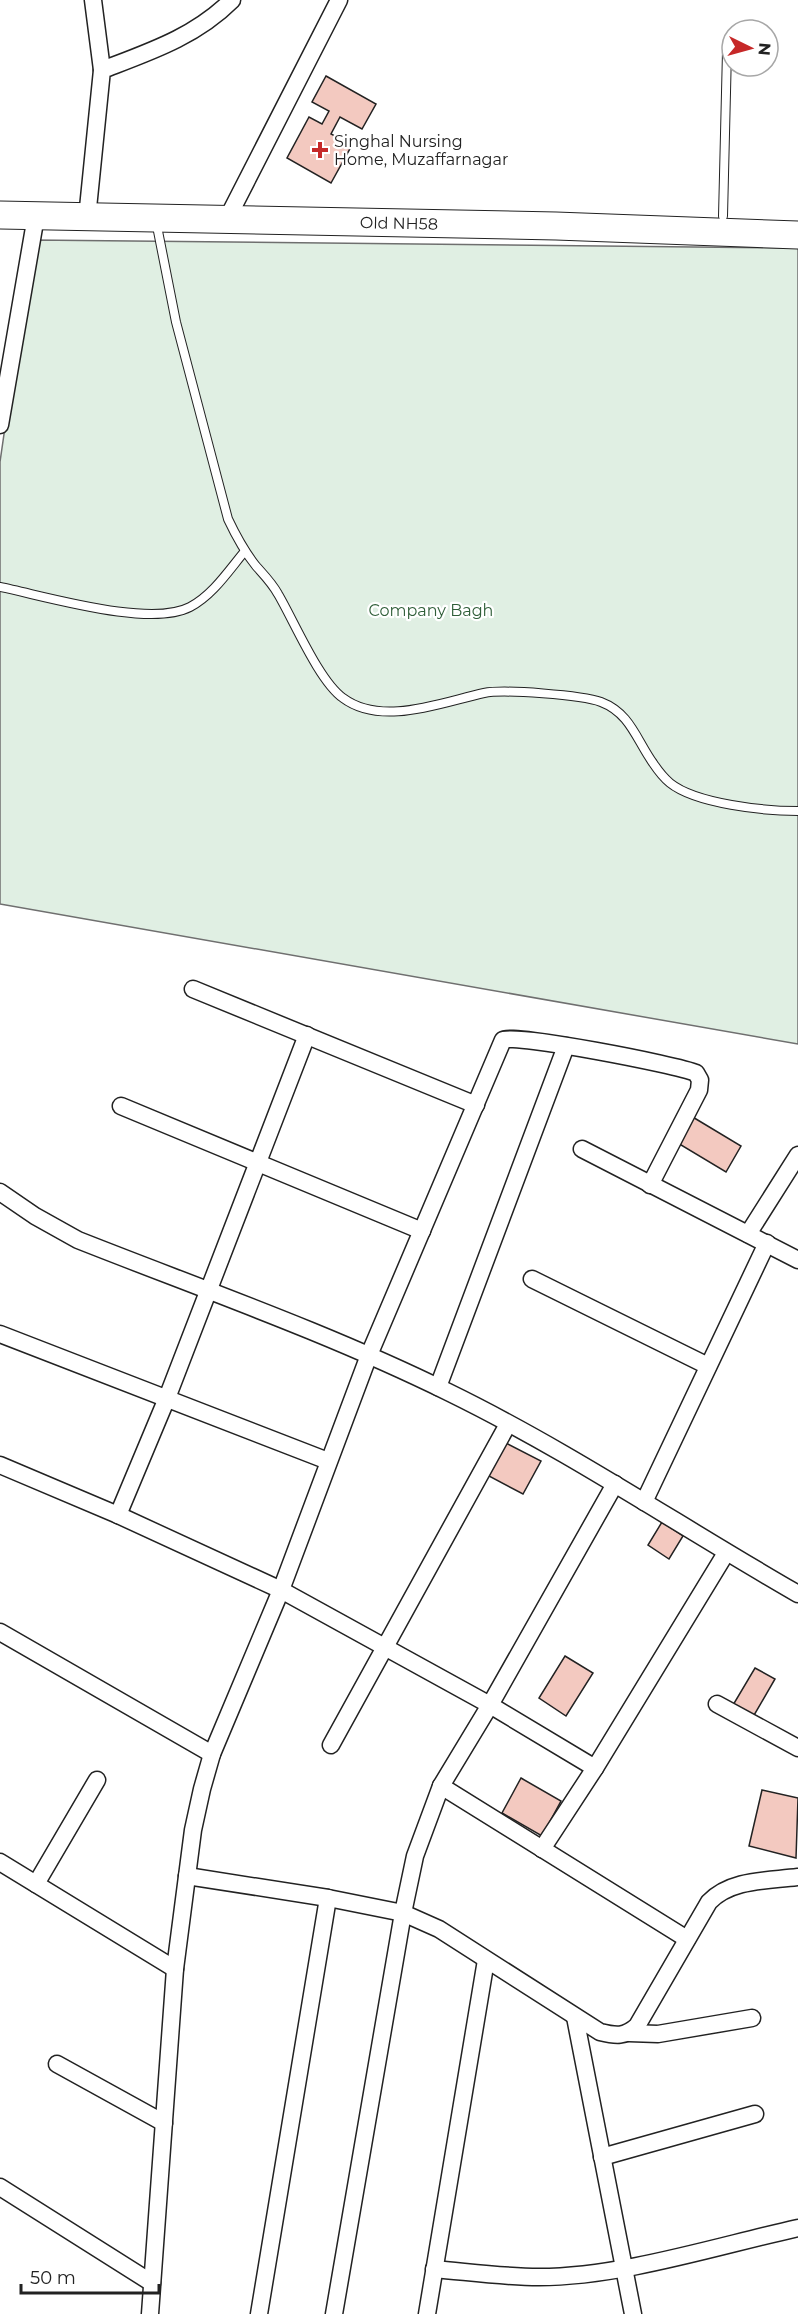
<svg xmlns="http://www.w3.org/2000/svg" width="798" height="2314" viewBox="0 0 798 2314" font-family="Montserrat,sans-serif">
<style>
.green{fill:#e0efe3;stroke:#6f6f6f;stroke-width:1.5}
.building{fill:#f3c9c0;stroke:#222;stroke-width:1.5}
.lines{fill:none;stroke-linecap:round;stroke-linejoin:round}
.service-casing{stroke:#222;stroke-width:10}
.minor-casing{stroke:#222;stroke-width:19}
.primary-casing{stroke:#222;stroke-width:29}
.service{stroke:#fff;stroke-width:8}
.minor{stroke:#fff;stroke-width:16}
.primary{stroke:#fff;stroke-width:27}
.poi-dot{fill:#c62828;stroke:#fff;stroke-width:2}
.labels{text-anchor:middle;stroke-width:4.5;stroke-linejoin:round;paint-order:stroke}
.poi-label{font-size:16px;fill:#222;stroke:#fff;text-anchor:start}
.street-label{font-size:16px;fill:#222;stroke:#fff}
.park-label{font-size:16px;fill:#2f5e38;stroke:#fff}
</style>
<rect width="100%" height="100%" fill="#fff"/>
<!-- green -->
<path class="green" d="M32,240l766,8v796l-798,-140v-442z"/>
<!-- building -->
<g class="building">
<path d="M326,76l50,28 -14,25 -22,-12 -9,17 21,11 -21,38 -44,-25 22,-41 13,7 7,-13 -17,-9z"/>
<path d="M691,1116l50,30 -15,26 -50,-30z"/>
<path d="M504,1442l37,19 -18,33 -36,-19z"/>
<path d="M662,1522l21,14 -14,23 -21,-14z"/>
<path d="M565,1656l28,17 -27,43 -27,-18z"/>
<path d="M755,1668l20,11 -22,38 -20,-12z"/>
<path d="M521,1778l40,23 -19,35 -40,-23z"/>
<path d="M762,1790l36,8 -2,60 -47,-12z"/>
</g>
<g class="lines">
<defs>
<g id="service">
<path d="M723,216l4,-165"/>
<path d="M156,221l20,101 52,197c8,17 16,32 28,47 8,9 16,17 22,28 16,27 41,87 65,104 39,29 99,4 141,-5 20,-4 98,2 117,9 29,11 35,37 52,61 4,6 11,15 17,20 26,21 95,28 128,28"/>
<path d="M0,587c45,9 150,41 190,20 23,-12 39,-37 55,-56"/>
</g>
<g id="minor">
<path d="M93,0l9,70"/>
<path d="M87,218l15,-148c47,-18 93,-33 130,-70"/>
<path d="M226,221l113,-221"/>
<path d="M0,425l36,-209"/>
<path d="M193,989l283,116"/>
<path d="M121,1106l301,125"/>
<path d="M582,1149l216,111"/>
<path d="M0,1192l35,24 43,24c124,49 250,93 370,152 121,59 233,135 350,202"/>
<path d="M748,1234l50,-79"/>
<path d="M532,1279l176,87"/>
<path d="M0,1334l328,127"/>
<path d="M438,1387l128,-341"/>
<path d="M0,1465l118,50 163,75 209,115 105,63 131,-215"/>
<path d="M644,1502l123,-259"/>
<path d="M118,1515l49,-117 140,-363"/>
<path d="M0,1632l212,122"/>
<path d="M717,1704l81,44"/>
<path d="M331,1745l177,-321"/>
<path d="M441,1786l246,153"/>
<path d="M542,1849l53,-81"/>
<path d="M0,1862l175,107"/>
<path d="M187,1876l141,22 75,15 36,16 161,103c16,4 25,5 37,-6l72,-124c22,-23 58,-21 89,-25"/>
<path d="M36,1884l61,-104"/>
<path d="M575,2017l58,297"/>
<path d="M629,2033l29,1 94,-16"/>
<path d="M57,2064l107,59"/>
<path d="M602,2157l153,-43"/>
<path d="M0,2187l152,96"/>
<path d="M434,2269c35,3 70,8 105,8 82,0 178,-31 259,-49"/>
<path d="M150,2314l25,-345 18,-139 9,-41 10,-35 69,-164 88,-235 134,-315c9,-7 175,25 193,33l4,7 -1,10 -49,95"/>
<path d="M259,2314l69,-416"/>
<path d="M334,2314l69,-401 12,-57 26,-70 49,-81 125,-221"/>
<path d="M427,2314l59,-354"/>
</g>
<g id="primary">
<path id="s1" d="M0,215l556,11 242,9"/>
</g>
</defs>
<!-- service casing -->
<use href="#service" class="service-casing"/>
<!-- minor casing -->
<use href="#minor" class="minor-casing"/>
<!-- primary casing -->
<use href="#primary" class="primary-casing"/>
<!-- service -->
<use href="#service" class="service"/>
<!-- minor -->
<use href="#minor" class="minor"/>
<!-- primary -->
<use href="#primary" class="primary"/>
</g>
<!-- markers -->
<path class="poi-dot" d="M317 141h6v6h6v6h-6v6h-6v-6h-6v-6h6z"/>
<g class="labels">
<!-- poi labels -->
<g class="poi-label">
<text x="334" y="147">Singhal Nursing<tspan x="334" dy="18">Home, Muzaffarnagar</tspan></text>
</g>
<!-- street labels -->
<g class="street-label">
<text dy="6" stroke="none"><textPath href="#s1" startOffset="399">Old NH58</textPath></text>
</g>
<!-- park labels -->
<g class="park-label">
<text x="431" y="616">Company Bagh</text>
</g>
</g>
<!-- north arrow -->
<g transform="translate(750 48) rotate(95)"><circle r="28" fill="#ffffff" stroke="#a7a7a7" stroke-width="1.5"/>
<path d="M0-4.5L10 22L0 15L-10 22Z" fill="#c62828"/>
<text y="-9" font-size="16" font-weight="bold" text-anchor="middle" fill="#222222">N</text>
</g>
<!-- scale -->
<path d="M21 2284v9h138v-9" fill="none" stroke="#222222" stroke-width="3"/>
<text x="30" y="2284" font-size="18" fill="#222222" stroke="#ffffff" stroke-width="4.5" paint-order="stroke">50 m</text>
</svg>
